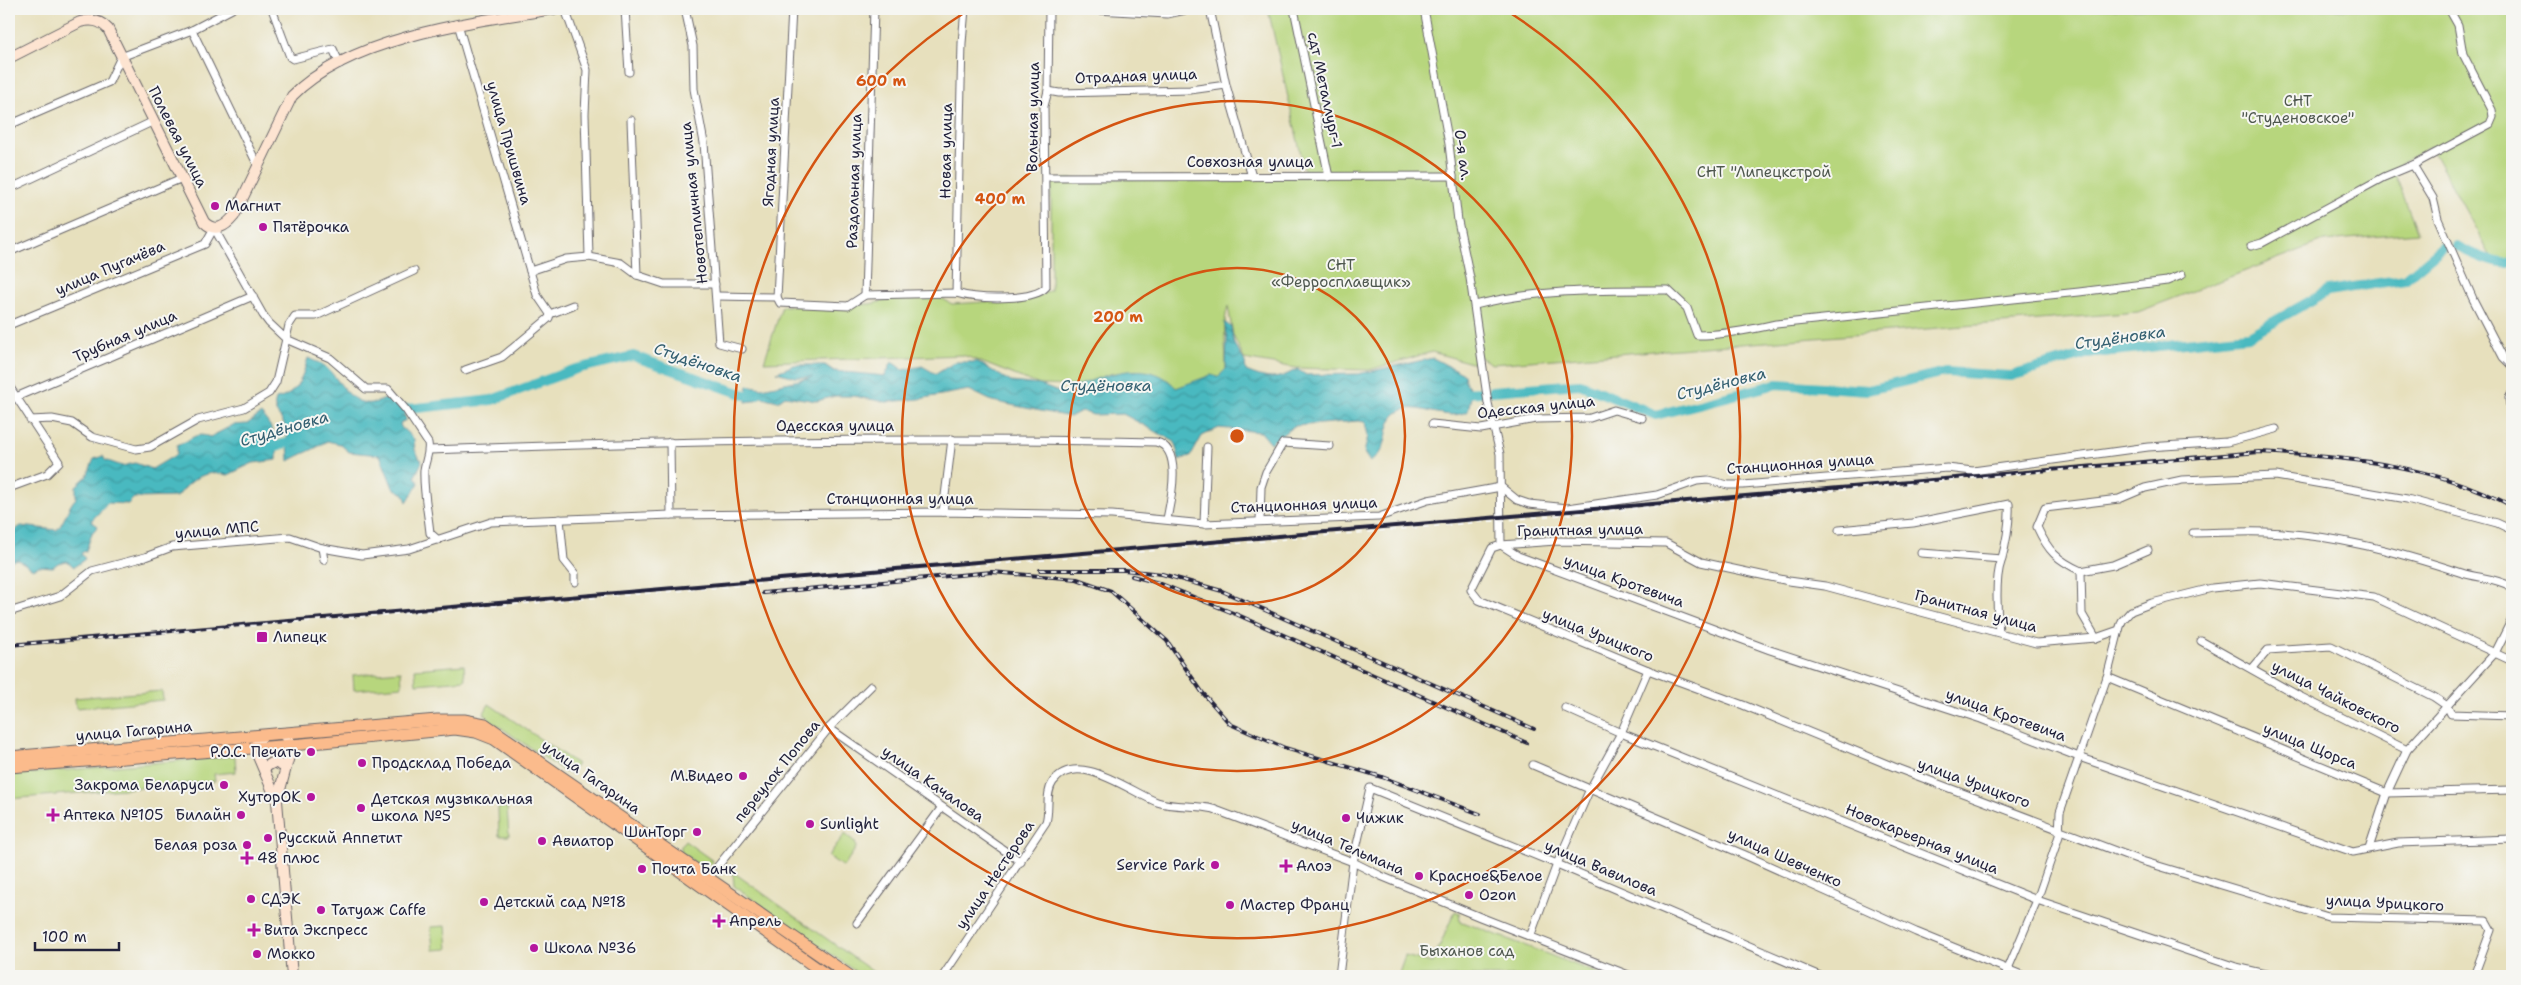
<svg xmlns="http://www.w3.org/2000/svg" width="2521" height="985" viewBox="0 0 2521 985" font-family="'Shantell Sans',sans-serif">
<style>
.green{fill:#b7d67d;stroke:#6c7c5c}
.water{fill:url(#water-waves);stroke:#366e7e}
.lines{fill:none;stroke-linecap:round;stroke-linejoin:round}
.river{stroke:#49b9c0;stroke-width:10}
.street-casing{stroke:#676468;stroke-width:9}
.secondary-casing{stroke:#676468;stroke-width:12}
.primary-casing{stroke:#676468;stroke-width:13}
.street{stroke:#fff;stroke-width:7}
.secondary{stroke:#fde4d1;stroke-width:10}
.primary{stroke:#fbbb8c;stroke-width:11}
.rail-casing{stroke:#22223b;stroke-width:4}
.rail{stroke:#f6f6f2;stroke-width:2;stroke-dasharray:5.5;stroke-linecap:butt}
.ring{fill:none;stroke:#d45411;stroke-width:2.5}
.poi-dot{fill:#b5179e;stroke:#f6f6f2;stroke-width:2}
.labels{text-anchor:middle;stroke-width:4;stroke-linejoin:round;paint-order:stroke}
.street-label{font-size:15px;fill:#22223b;stroke:#f6f6f2}
.park-label{font-size:15px;fill:#4f584f;stroke:#f6f6f2}
.poi-label{font-size:15px;fill:#22223b;stroke:#f6f6f2;text-anchor:start}
.water-label{font-size:16px;font-style:italic;fill:#325e70;stroke:#f6f6f2}
.centre{fill:#d45411;stroke:#f6f6f2;stroke-width:2.5}
.ring-label{font-size:15px;text-anchor:middle;font-weight:bold;fill:#d45411;stroke:#f6f6f2;stroke-width:4;stroke-linejoin:round;paint-order:stroke}
</style>
<defs>
<pattern id="water-waves" width="16" height="10" patternUnits="userSpaceOnUse" patternTransform="scale(1.25)"><rect width="16" height="10" fill="#49b9c0"/><path d="M0 5q4-4 8 0t8 0" fill="none" stroke="#3c969d"/></pattern>
</defs>
<rect width="100%" height="100%" fill="#f6f6f2"/>
<filter id="ink" filterUnits="userSpaceOnUse"><feTurbulence type="fractalNoise" baseFrequency=".02" numOctaves="2"/><feDisplacementMap in="SourceGraphic" scale="10" xChannelSelector="R" yChannelSelector="G"/><feConvolveMatrix kernelMatrix="1 2 1 2 8 2 1 2 1" color-interpolation-filters="sRGB"/></filter>
<filter id="wash" filterUnits="userSpaceOnUse"><feTurbulence type="fractalNoise" baseFrequency=".0096" numOctaves="4" result="noise"/><feDisplacementMap in="SourceGraphic" scale="20" xChannelSelector="R" yChannelSelector="G"/><feGaussianBlur stdDeviation="1.12" result="paint"/><feColorMatrix in="noise" values="0 0 0 0 0 0 0 0 0 0 0 0 0 0 0 0 0 1.4 0 .05"/><feComposite in="paint" operator="in"/></filter>
<g filter="url(#wash)">
<rect width="100%" height="100%" fill="#e7e0bd"/>
<!-- green -->
<g class="green">
<path d="M1268,9h1244v248l-16,9 -66,-120 -37,23 25,64 -94,8 -186,71 -646,52 -19,-11 2,11 -43,-12 -63,18 -73,-2 -52,-9 -11,-24 -5,-29c-6,19 -2,42 -2,63l-8,8 -42,11 -63,-15 -36,13 -37,-1 -77,-30 -199,7 18,-56 88,-2 36,-8 33,1 13,7 80,-5 19,-9v-104l6,-7 249,-2z"/>
<path d="M464,665l1,15 -49,4 -1,-15z"/>
<path d="M401,671l1,15 -48,4 -1,-15z"/>
<path d="M162,691l1,9 -87,8 -1,-10z"/>
<path d="M489,704l88,60 -7,9 -5,-1 -75,-52 -6,-7z"/>
<path d="M235,756l1,16 -22,2 1,7 -206,18v-24z"/>
<path d="M507,807l2,29h-10l-1,-28z"/>
<path d="M845,834l10,8 1,6 -13,19 -15,-11z"/>
<path d="M685,841l28,20 -2,4 -10,2 -20,-15v-6z"/>
<path d="M733,872l146,104h-17l-128,-90z"/>
<path d="M1455,911l4,2 1,8 145,55h-207l7,-20 27,7z"/>
<path d="M446,926l2,23 -15,1 -2,-23z"/>
</g>
<!-- water -->
<g class="water">
<path d="M1224,322l7,5 3,17 11,18 1,9c22,9 31,10 51,-2l9,6 52,-1 75,-16 31,16 1,7 7,11 -4,19c-22,13 -54,-12 -71,2 -11,9 -9,23 -14,35 -2,6 -9,10 -13,14l-6,-9 4,-17 -3,-14 -7,-1 -64,5 -24,17 -9,-11 -42,-4 -17,8 -11,20 -12,4 -4,-18 -52,-28 -30,1 -12,-4 -11,6 -78,-16 -23,-11 -50,9 -33,3 -33,-6h-18l-18,5 -32,-5 -7,5 -17,-4 -8,4 -7,1 2,-17 14,3 51,-11h-19l-17,-5 17,-7h31l9,6 51,5 7,-14 11,8 19,-4 14,8 19,-12h23l33,20 29,3 21,8c34,-14 86,-40 115,-5l35,-13 7,2 8,-8 1,-30z"/>
<path d="M308,358c6,3 13,5 18,9 19,19 28,47 59,32l11,5 -2,9 11,3 1,4 -6,3 1,4 13,12 1,11 7,12 -7,14 4,7 -12,19 -3,-8 -11,-6 -13,-33 -31,-3 -9,-8 -13,-3c-12,9 -25,12 -38,20 -1,-11 0,-26 -5,-37 -6,-11 -12,-12 -8,-25 22,-4 26,-22 32,-41z"/>
<path d="M261,414c13,14 17,27 16,46l-24,3 -25,12c-25,-6 -36,4 -51,22l-43,1 -6,6 -20,-1 -17,18 7,5 -6,7 -6,18 -5,2 4,6 -11,8 -7,-6 -9,2 -5,4 -14,-1 -6,3 -16,-10 -8,3v-28l12,-8 36,4c10,-12 9,-21 19,-32v-12l11,-10 7,-17 9,-3 2,4 17,6 13,-3 17,6 25,-15v-9c15,-4 16,-14 33,-8l23,-12 14,-1z"/>
</g>
<g class="lines">
<!-- river -->
<g class="river">
<path d="M2456,246c13,6 44,22 56,16"/>
<path d="M1492,391l88,-7 76,31 121,-31 91,6 77,-18 66,4 75,-22 162,-18 80,-45 77,-12 38,-32"/>
<path d="M1460,393l22,-1"/>
<path d="M381,415l18,-5 93,-10 84,-31 57,-13 112,39 12,-1"/>
<path d="M266,449l34,-10"/>
</g>
</g>
</g>
<g filter="url(#ink)">
<g class="lines">
<defs>
<g id="street">
<path d="M272,9l18,48 3,2 40,-10 7,15"/>
<path d="M565,9l22,61 -2,44 4,143"/>
<path d="M625,9l4,63"/>
<path d="M685,9l8,37 1,43 10,54 15,200 23,6"/>
<path d="M1080,9l87,5 23,-5"/>
<path d="M1210,9l16,76 26,92"/>
<path d="M1294,9l35,168"/>
<path d="M1424,9l25,135 9,77 12,57 18,125 12,51 1,91"/>
<path d="M458,24l79,271 13,19 -1,4 -47,39 -37,13"/>
<path d="M192,30l66,136"/>
<path d="M1048,91l11,2 131,-3 36,-5"/>
<path d="M631,120l6,155"/>
<path d="M9,125l100,-43 12,-25 71,-27 40,-21"/>
<path d="M2413,165l20,33 5,21 35,80 30,58 9,9"/>
<path d="M1046,177l407,-1"/>
<path d="M9,189l145,-68"/>
<path d="M2251,246l11,-3 122,-66 29,-12 77,-41 3,-7 -1,-7 -29,-56 -5,-29 -9,-16"/>
<path d="M9,252l173,-74"/>
<path d="M530,271l36,-12 23,-2 32,6 16,12 27,9h51"/>
<path d="M956,293l6,-250 3,-34"/>
<path d="M865,295l9,-286"/>
<path d="M717,296l60,1 3,6 68,3 17,-11 91,-2c19,6 77,9 90,-6l-2,-181 4,-15 1,-82"/>
<path d="M777,297l15,-288"/>
<path d="M1475,305c62,-16 129,-15 193,-15l19,18 10,27c27,0 53,-5 79,-11l303,-32 88,-11 15,-6"/>
<path d="M550,314l23,-9"/>
<path d="M9,325l196,-81 9,-16 49,87 6,8 17,16 3,-14 6,-9h21l98,-45"/>
<path d="M9,386l50,76 -12,12 -38,14"/>
<path d="M2512,393l-3,5 3,27"/>
<path d="M9,400l244,-104"/>
<path d="M30,420l22,-1 20,4 20,14 44,12 14,-2 48,-27 46,-12 25,-15 7,-11 10,-43 44,19 36,31h22l18,21 22,33c2,10 -3,18 -4,27 -1,21 4,42 6,63l8,7"/>
<path d="M1432,424l49,5 55,-10 54,-1 24,-8 28,8"/>
<path d="M670,442l1,73"/>
<path d="M429,450c243,-9 484,-13 727,-8 27,6 15,57 11,77"/>
<path d="M943,512l9,-73"/>
<path d="M560,519l4,41 11,14v8"/>
<path d="M1260,520l1,-33 5,-15 17,-29 47,3"/>
<path d="M1204,524l3,-77"/>
<path d="M1839,530l74,-7 96,-19c1,19 -3,40 -8,58 -6,16 -4,52 -2,70"/>
<path d="M2193,533c24,0 48,-2 72,-1 70,3 130,19 197,41 16,5 35,5 50,14"/>
<path d="M1501,545l17,11 252,94 211,69 98,38 274,95 45,-9 114,-4"/>
<path d="M322,548l2,12"/>
<path d="M1921,553l81,6"/>
<path d="M2081,571l32,-6 35,-15"/>
<path d="M9,612l51,-16 32,-25 53,-14 27,-10 118,-10 32,11 40,7 47,-6 82,-27 180,-7 272,-3 169,3 92,9 175,-7 49,-17 73,-13 16,13 12,4 39,4 89,-13 40,-14 11,-1 20,5h15l204,-17 26,3 175,-24 79,-5 49,-13"/>
<path d="M2096,638l-14,-24 -1,-43c-24,-11 -33,-20 -44,-44l8,-19 74,-9 26,-11 37,-8 94,-4 131,23 90,24 15,7"/>
<path d="M2201,641l98,55 108,54"/>
<path d="M2252,669l16,-19 63,-4 103,51 13,9 4,8 61,2"/>
<path d="M2107,677l280,116 125,-3"/>
<path d="M1565,708l56,25 416,167 199,67 39,9"/>
<path d="M829,728l192,134"/>
<path d="M1533,765l212,90 171,77 108,44"/>
<path d="M2369,848l18,-55 20,-43 88,-97 17,-34"/>
<path d="M709,877l120,-149 42,-42"/>
<path d="M857,923l85,-116"/>
<path d="M1530,937l27,-73 33,-75 31,-56 27,-63"/>
<path d="M943,976l103,-154c4,-12 -1,-29 7,-40 24,-33 77,10 104,20 17,6 38,2 56,7l140,53 28,14 99,41 151,59"/>
<path d="M1339,976l14,-114 17,-74 187,76 263,112"/>
<path d="M2005,976l32,-76 22,-64 1,-24 47,-135 12,-47"/>
<path d="M2474,976l17,-46 -5,-9 -158,-4 -186,-56 -243,-92 -156,-64 -95,-35 -169,-70 -8,-10 21,-42 9,-3 55,-4 110,2 35,19 88,19 36,5 211,57 60,-5 23,-8 3,-9 9,-10 21,-8 60,-15 48,-5 114,14 138,64"/>
</g>
<g id="secondary">
<path d="M9,58l71,-36c11,-3 20,-2 28,7l96,193c11,11 21,5 30,-6l58,-120c57,-59 183,-75 262,-87"/>
<path d="M263,735l-9,12 23,54 15,175"/>
<path d="M264,768l10,-6 11,5"/>
<path d="M277,801l15,-56 -8,-10 -6,-2"/>
</g>
<g id="primary">
<path d="M9,757l428,-37h27l21,4 365,252"/>
<path d="M9,767l283,-22 163,-16 21,3 18,7 334,237"/>
</g>
</defs>
<!-- street casing -->
<use href="#street" class="street-casing"/>
<!-- secondary casing -->
<use href="#secondary" class="secondary-casing"/>
<!-- primary casing -->
<use href="#primary" class="primary-casing"/>
<!-- street -->
<use href="#street" class="street"/>
<!-- secondary -->
<use href="#secondary" class="secondary"/>
<!-- primary -->
<use href="#primary" class="primary"/>
<defs>
<g id="rail">
<path d="M1040,570h84l38,4 60,17 312,138"/>
<path d="M1132,576l27,7 79,32 289,128"/>
<path d="M763,593l229,-21 85,7 34,12 56,50 35,51 28,32 55,24 97,29 98,37"/>
<path d="M9,645c750,-59 1500,-124 2250,-193 88,5 173,12 253,54"/>
</g>
</defs>
<!-- rail casing -->
<use href="#rail" class="rail-casing"/>
<!-- rail -->
<use href="#rail" class="rail"/>
</g>
</g>
<!-- distance rings -->
<g class="ring">
<circle cx="1237" cy="436" r="168"/>
<circle cx="1237" cy="436" r="335"/>
<path d="M1504 9A503 503 0 1 1 970 9"/>
</g>
<!-- markers -->
<g class="poi-dot">
<circle cx="215" cy="206" r="5"/>
<circle cx="263" cy="227" r="5"/>
<rect x="256" y="631" width="12" height="12" rx="2.5"/>
<circle cx="311" cy="752" r="5"/>
<circle cx="362" cy="763" r="5"/>
<circle cx="743" cy="776" r="5"/>
<circle cx="224" cy="785" r="5"/>
<circle cx="311" cy="797" r="5"/>
<circle cx="361" cy="808" r="5"/>
<path d="M50.5 807.5h5v5h5v5h-5v5h-5v-5h-5v-5h5z"/>
<circle cx="241" cy="815" r="5"/>
<circle cx="1346" cy="818" r="5"/>
<circle cx="810" cy="824" r="5"/>
<circle cx="697" cy="832" r="5"/>
<circle cx="268" cy="838" r="5"/>
<circle cx="542" cy="841" r="5"/>
<circle cx="247" cy="845" r="5"/>
<path d="M244.5 850.5h5v5h5v5h-5v5h-5v-5h-5v-5h5z"/>
<circle cx="1215" cy="865" r="5"/>
<path d="M1283.5 858.5h5v5h5v5h-5v5h-5v-5h-5v-5h5z"/>
<circle cx="642" cy="869" r="5"/>
<circle cx="1419" cy="876" r="5"/>
<circle cx="1469" cy="895" r="5"/>
<circle cx="251" cy="899" r="5"/>
<circle cx="484" cy="902" r="5"/>
<circle cx="1230" cy="905" r="5"/>
<circle cx="321" cy="910" r="5"/>
<path d="M716.5 913.5h5v5h5v5h-5v5h-5v-5h-5v-5h5z"/>
<path d="M251.5 922.5h5v5h5v5h-5v5h-5v-5h-5v-5h5z"/>
<circle cx="534" cy="948" r="5"/>
<circle cx="257" cy="954" r="5"/>
</g>
<g class="labels">
<!-- street labels -->
<g class="street-label">
<text transform="translate(1136 76) rotate(-2)" y="5">Отрадная улица</text>
<text transform="translate(1325 90) rotate(78)" y="5">сдт Металлург-1</text>
<text transform="translate(1033 117) rotate(-89)" y="5">Вольная улица</text>
<text transform="translate(178 137) rotate(63)" y="5">Полевая улица</text>
<text transform="translate(509 143) rotate(74)" y="5">улица Пришвина</text>
<text transform="translate(946 151) rotate(-89)" y="5">Новая улица</text>
<text transform="translate(771 152) rotate(-87)" y="5">Ягодная улица</text>
<text transform="translate(1463 155) rotate(82)" y="5">0-я ал.</text>
<text x="1250" y="167">Совхозная улица</text>
<text transform="translate(854 181) rotate(-88)" y="5">Раздольная улица</text>
<text transform="translate(694 203) rotate(-96)" y="5">Новотепличная улица</text>
<text transform="translate(110 268) rotate(-23)" y="5">улица Пугачёва</text>
<text transform="translate(125 336) rotate(-23)" y="5">Трубная улица</text>
<text transform="translate(1536 407) rotate(-6)" y="5">Одесская улица</text>
<text x="835" y="431">Одесская улица</text>
<text transform="translate(1800 464) rotate(-4)" y="5">Станционная улица</text>
<text x="900" y="504">Станционная улица</text>
<text transform="translate(1304 505) rotate(-2)" y="5">Станционная улица</text>
<text transform="translate(217 530) rotate(-5)" y="5">улица МПС</text>
<text transform="translate(1580 530) rotate(-1)" y="5">Гранитная улица</text>
<text transform="translate(1624 581) rotate(20)" y="5">улица Кротевича</text>
<text transform="translate(1976 611) rotate(15)" y="5">Гранитная улица</text>
<text transform="translate(1598 635) rotate(22)" y="5">улица Урицкого</text>
<text transform="translate(2336 697) rotate(27)" y="5">улица Чайковского</text>
<text transform="translate(2006 715) rotate(20)" y="5">улица Кротевича</text>
<text transform="translate(134 731) rotate(-5)" y="5">улица Гагарина</text>
<text transform="translate(2310 746) rotate(22)" y="5">улица Щорса</text>
<text transform="translate(777 771) rotate(-51)" y="5">переулок Попова</text>
<text transform="translate(591 777) rotate(35)" y="5">улица Гагарина</text>
<text transform="translate(1974 783) rotate(20)" y="5">улица Урицкого</text>
<text transform="translate(933 784) rotate(35)" y="5">улица Качалова</text>
<text transform="translate(1922 839) rotate(22)" y="5">Новокарьерная улица</text>
<text transform="translate(1348 847) rotate(23)" y="5">улица Тельмана</text>
<text transform="translate(1785 858) rotate(24)" y="5">улица Шевченко</text>
<text transform="translate(1601 868) rotate(23)" y="5">улица Вавилова</text>
<text transform="translate(995 875) rotate(-56)" y="5">улица Нестерова</text>
<text transform="translate(2385 903) rotate(3)" y="5">улица Урицкого</text>
</g>
<!-- park labels -->
<g class="park-label">
<text x="2298" y="106">СНТ<tspan x="2298" dy="17">"Студеновское"</tspan></text>
<text x="1764" y="177">СНТ "Липецкстрой</text>
<text x="1341" y="270">СНТ<tspan x="1341" dy="17">«Ферросплавщик»</tspan></text>
<text x="1467" y="956">Быханов сад</text>
</g>
<!-- poi labels -->
<g class="poi-label">
<text x="225" y="211">Магнит</text>
<text x="273" y="232">Пятёрочка</text>
<text x="273" y="642">Липецк</text>
<text x="301" y="757" text-anchor="end">Р.О.С. Печать</text>
<text x="372" y="768">Продсклад Победа</text>
<text x="733" y="781" text-anchor="end">М.Видео</text>
<text x="214" y="790" text-anchor="end">Закрома Беларуси</text>
<text x="301" y="802" text-anchor="end">ХуторОК</text>
<text x="371" y="804">Детская музыкальная<tspan x="371" dy="17">школа №5</tspan></text>
<text x="63" y="820">Аптека №105</text>
<text x="231" y="820" text-anchor="end">Билайн</text>
<text x="1356" y="823">Чижик</text>
<text x="820" y="829">Sunlight</text>
<text x="687" y="837" text-anchor="end">ШинТорг</text>
<text x="278" y="843">Русский Аппетит</text>
<text x="552" y="846">Авиатор</text>
<text x="237" y="850" text-anchor="end">Белая роза</text>
<text x="257" y="863">48 плюс</text>
<text x="1205" y="870" text-anchor="end">Service Park</text>
<text x="1296" y="871">Алоэ</text>
<text x="652" y="874">Почта Банк</text>
<text x="1429" y="881">Красное&amp;Белое</text>
<text x="1479" y="900">Ozon</text>
<text x="261" y="904">СДЭК</text>
<text x="494" y="907">Детский сад №18</text>
<text x="1240" y="910">Мастер Франц</text>
<text x="331" y="915">Татуаж Caffe</text>
<text x="729" y="926">Апрель</text>
<text x="264" y="935">Вита Экспресс</text>
<text x="544" y="953">Школа №36</text>
<text x="267" y="959">Мокко</text>
</g>
<!-- water labels -->
<g class="water-label">
<text transform="translate(2120 337) rotate(-8)" y="6">Студёновка</text>
<text transform="translate(698 362) rotate(19)" y="6">Студёновка</text>
<text transform="translate(1721 383) rotate(-14)" y="6">Студёновка</text>
<text x="1106" y="391">Студёновка</text>
<text transform="translate(284 428) rotate(-16)" y="6">Студёновка</text>
</g>
</g>
<circle cx="1237" cy="436" r="8" class="centre"/>
<g class="ring-label">
<text x="881" y="86">600 m</text>
<text x="1000" y="204">400 m</text>
<text x="1118" y="322">200 m</text>
</g>
<!-- margin -->
<rect width="2521" height="985" fill="none" stroke="#f6f6f2" stroke-width="30"/>
<!-- scale -->
<path d="M35 942v8h84v-8" fill="none" stroke="#22223b" stroke-width="2.5"/>
<text x="42" y="942" font-size="15" fill="#22223b" stroke="#f6f6f2" stroke-width="4" paint-order="stroke">100 m</text>
</svg>
